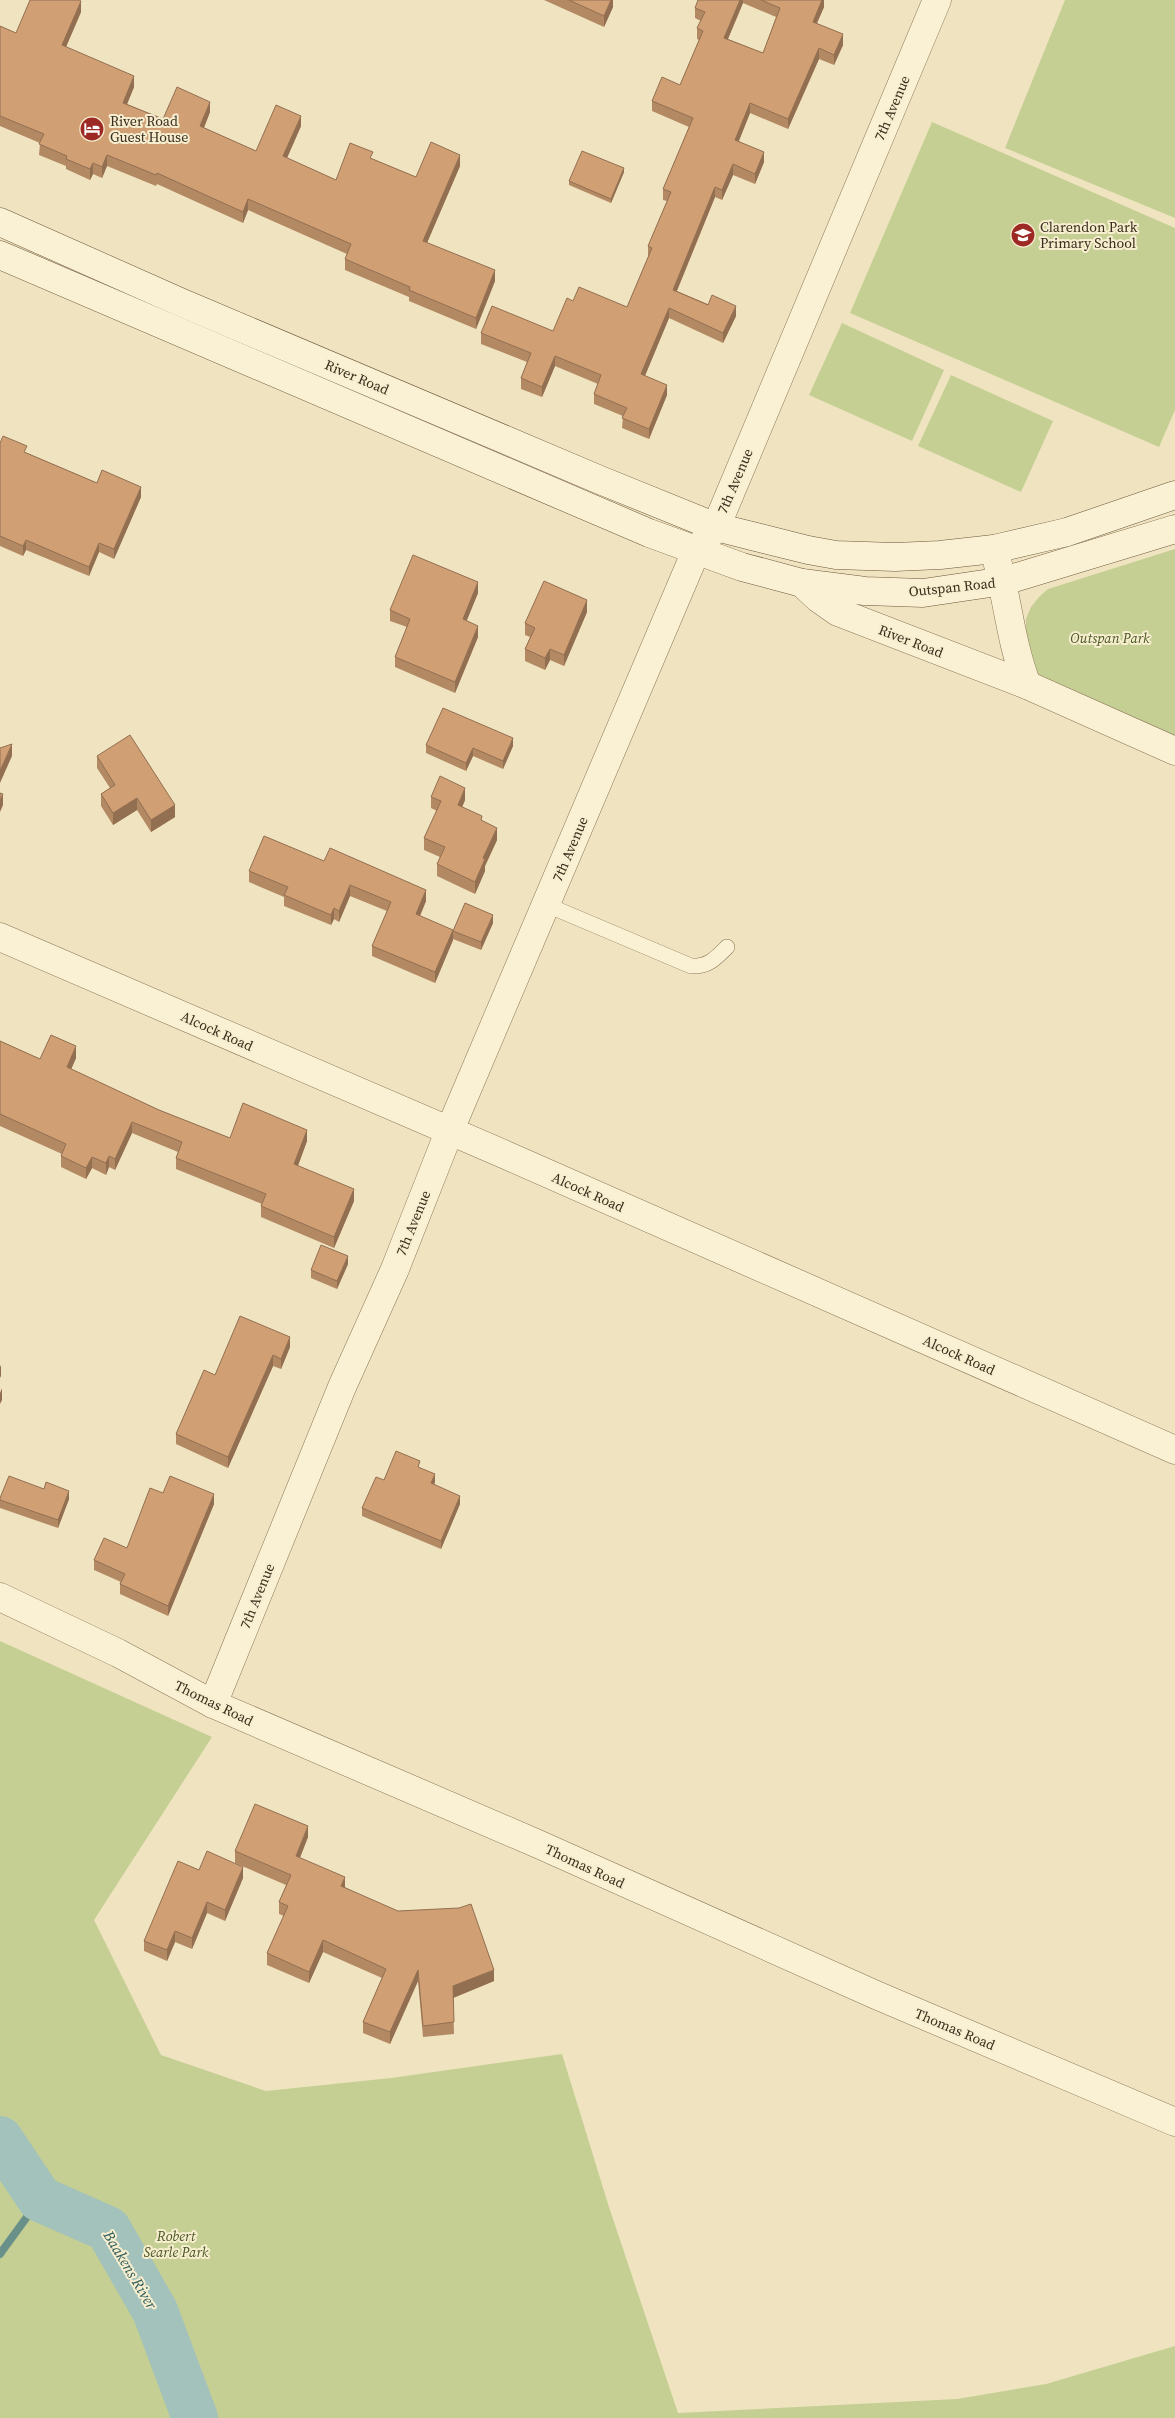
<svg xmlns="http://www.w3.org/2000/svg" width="1175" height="2418" viewBox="0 0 1175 2418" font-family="'Source Serif 4',serif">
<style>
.green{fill:#c5cf94}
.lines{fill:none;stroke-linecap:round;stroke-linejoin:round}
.stream{stroke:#6a9189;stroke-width:8}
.river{stroke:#a3c2bb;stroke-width:46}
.service-casing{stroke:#8a7557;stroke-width:16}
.minor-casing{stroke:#8a7557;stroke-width:29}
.secondary-casing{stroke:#6c563a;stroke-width:29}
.service{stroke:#faf1d4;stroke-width:15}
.minor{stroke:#faf1d4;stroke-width:28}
.secondary{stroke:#faf1d4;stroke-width:28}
.wall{fill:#b38964;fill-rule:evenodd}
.shaded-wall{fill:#926f51}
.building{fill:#d09f74;stroke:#926f51}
.labels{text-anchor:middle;stroke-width:4;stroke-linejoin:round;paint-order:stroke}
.street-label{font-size:14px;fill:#392c1c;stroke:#f7eed0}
.poi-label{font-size:14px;fill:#392c1c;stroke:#f7eed0;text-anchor:start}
.park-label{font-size:14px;font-style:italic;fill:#475722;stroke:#f7eed0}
.water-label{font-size:15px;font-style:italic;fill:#2b5a59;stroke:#f7eed0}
</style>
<rect width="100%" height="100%" fill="#f0e4c0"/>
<!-- green -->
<g class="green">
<path d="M1065,0h110v218l-170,-70z"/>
<path d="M932,122l243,106v182l-16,37 -309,-134z"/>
<path d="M842,323l102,47 -32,71 -103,-46z"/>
<path d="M951,375l102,46 -32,71 -103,-46z"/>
<path d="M1175,549v188l-133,-57 -7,-7 -10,-28 1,-26 5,-12 8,-10 9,-8z"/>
<path d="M0,1641l212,96 -118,183 67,135 105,36 125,-13 171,-24 46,150 70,209 279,-14 89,-15 129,-38v72h-1175z"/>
</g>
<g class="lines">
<!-- stream -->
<path class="stream" d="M0,2254l40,-55"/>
<!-- river -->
<path class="river" d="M0,2139l40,60 68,30 47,82 40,107"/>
<defs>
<path id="service" d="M547,905l144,61c17,1 24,-7 36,-19"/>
<g id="minor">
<path d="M994,549c13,45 16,92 33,136"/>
<path d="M802,583l16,15 20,14 189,73 148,66"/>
<path d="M0,937l508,219 667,294"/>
<path d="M0,1597l118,56 95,51 325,140 338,151 299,127"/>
<path d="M213,1704l129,-317 53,-118 54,-137 247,-581 20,-24 221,-527"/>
</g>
<g id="secondary">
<path d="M0,222l180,80 420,178 116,47 92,23 28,5 59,2 45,-2 54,-6 73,-17 108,-37"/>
<path d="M0,255l649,278 93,34 60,16 63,8 58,2 81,-12 171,-52"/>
</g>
</defs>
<!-- service casing -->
<use href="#service" class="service-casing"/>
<!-- minor casing -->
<use href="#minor" class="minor-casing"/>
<!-- secondary casing -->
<use href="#secondary" class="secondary-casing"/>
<!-- service -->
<use href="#service" class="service"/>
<!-- minor -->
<use href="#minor" class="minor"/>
<!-- secondary -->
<use href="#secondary" class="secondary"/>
</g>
<!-- wall -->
<g class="wall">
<path d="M544,0h69v7l-9,20z"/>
<path d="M698,0h126v7l-7,16 26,22 -9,20 -15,-6 -31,70 -38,-16 -11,28 25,21 -9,22 -22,-9 -11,25 -7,-3 -38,94 59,25 -13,27 -54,-25 -24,58 22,19 -18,44 -27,-11 1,-12 -29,-12v-10l4,-10 -43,-18 -13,31 -21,-8v-11l6,-16 -46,-18v-11l72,-2 20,-30 54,6 21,-50v-11l19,-45 -4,-1v-11l26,-62 -37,-16v-10l28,-16 19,-45 -2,-1v-11l4,-7 -6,-3v-10zM743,3l33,14 -13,36 -35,-14z"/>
<path d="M81,12l-15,35 68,40 -7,17 36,15 47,-7 -6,16 52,23 45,-25 -14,32 49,22 37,-21 43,18 44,-11 -33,77 68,38 -19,48 -67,-28v-4l-64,-27v-11l2,-5 -99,-44 -5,13 -86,-39 -1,2 -49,-20 -5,12 -9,-4 -3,6 -24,-11v-3l-27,-11 1,-12 -40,-17v-100l16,7z"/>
<path d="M624,172l-13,31 -42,-18v-4z"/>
<path d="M0,443l27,10 70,30 44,14 -27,62 -15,-7 -10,24 -63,-26 -3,6 -23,-10z"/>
<path d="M478,593l-12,28 12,16 -23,56 -60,-26v-10l12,-30 -17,-6v-11z"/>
<path d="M587,612l-23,54 -14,-6 -5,10 -20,-9v-12l5,-12 -5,-2v-12z"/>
<path d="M426,745l87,1 -10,23 -30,-13 -7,15 -40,-18z"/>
<path d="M97,756l78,61 -24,15 -14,-22 -24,15 -12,-19v-12l9,-6 -13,-20z"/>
<path d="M431,797l34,3 -3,7 20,14 15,19 -12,26v5l-10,23 -38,-18v-12l3,-7 -16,-7v-12l13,-27 -6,-3z"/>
<path d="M324,861l102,40 -6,15 33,24 -18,43 -63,-27v-10l15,-35 -37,-15 -11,26 -5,-3 -3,6 -47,-19v-9l-35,-15v-11z"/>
<path d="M493,923l-12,27 -28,-11v-8z"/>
<path d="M0,1041l40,18 36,-1 -5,11 88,41 71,28 77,3 -9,25 56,35 -20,47 -73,-31v-11l1,-2 -86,-35v-11l2,-6 -46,-19 -17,37 -6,-3 -3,8 -14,-7 -6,11 -25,-12v-11l1,-2 -62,-28z"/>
<path d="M348,1264l-11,25 -26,-11v-8z"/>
<path d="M290,1347l-9,22 -8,-3 -45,102 -52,-24v-10l39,-59z"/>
<path d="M420,1468l15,14 -1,2 26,20 -19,45 -79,-33v-8l22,-28z"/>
<path d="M163,1493l51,11 -46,112 -48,-22v-10l1,-2 -27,-12v-10l33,-12z"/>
<path d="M0,1498l69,1 -11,29 -58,-20z"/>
<path d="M308,1837l-8,21 45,29 149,94 -41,17 1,36 -31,3 -5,-56 -28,63 -27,-11v-11l19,-44 -59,-26 -14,31 -42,-18v-12l17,-37 -5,-2v-12l7,-17 -51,-22v-12z"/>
<path d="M199,1870l44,8 -18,43 -18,-8 -15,36 -17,-7 -8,19 -23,-10v-10z"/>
</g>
<!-- shaded-wall -->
<g class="shaded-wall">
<path d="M611,0h2v7l-9,20v-11z"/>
<path d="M740,0h3v3l-19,45v-10z"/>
<path d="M822,0h2v7l-11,25v-10z"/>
<path d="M81,1v11l-19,44v-11z"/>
<path d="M843,34v11l-9,20v-10z"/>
<path d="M819,48v11l-31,70v-10z"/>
<path d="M134,76v11l-11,27v-11z"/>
<path d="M210,102v10l-10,25v-11z"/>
<path d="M750,103v10l-15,37v-10z"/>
<path d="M301,116v10l-18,41v-11z"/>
<path d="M764,152v10l-9,22v-10z"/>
<path d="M107,155v11l-5,12v-11z"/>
<path d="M460,155v11l-37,86v-11z"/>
<path d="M93,163v11l-3,6v-11z"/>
<path d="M733,164v11l-11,25v-10z"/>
<path d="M624,168v4l-13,31v-4z"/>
<path d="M715,187v10l-42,103v-10z"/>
<path d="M248,199v11l-5,13v-11z"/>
<path d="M495,270v11l-19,48v-11z"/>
<path d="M736,306v10l-13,27v-10z"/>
<path d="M669,308v10l-28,67v-11z"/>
<path d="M555,356v10l-13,31v-10z"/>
<path d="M667,385v10l-18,44v-10z"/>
<path d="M141,487v10l-27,62v-10z"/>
<path d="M26,540v10l-3,6v-10z"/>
<path d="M99,543v9l-10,24v-9z"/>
<path d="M478,582v11l-15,37v-11z"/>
<path d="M587,600v12l-23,54v-11z"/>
<path d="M478,626v11l-23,56v-11z"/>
<path d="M550,649v11l-5,10v-12z"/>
<path d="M513,738v8l-10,23v-8z"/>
<path d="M12,744v12l-12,27v-12z"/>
<path d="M473,748v8l-7,15v-8z"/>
<path d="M465,788v12l-7,17v-12z"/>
<path d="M3,794v11l-3,7v-11z"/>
<path d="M137,798v12l-24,15v-12z"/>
<path d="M175,805v12l-24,15v-12z"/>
<path d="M497,828v12l-12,26v5l-10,23v-12l8,-24z"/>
<path d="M350,885v11l-11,26v-11z"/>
<path d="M426,890v11l-10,24v-11z"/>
<path d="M334,908v11l-3,6v-10z"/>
<path d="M493,915v8l-12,27v-8z"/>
<path d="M453,930v10l-18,43v-11z"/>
<path d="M76,1046v12l-9,21v-12z"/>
<path d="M132,1122v11l-17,37v-11z"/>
<path d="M307,1130v11l-13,35v-12z"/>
<path d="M109,1156v11l-3,8v-12z"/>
<path d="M92,1157v11l-6,11v-11z"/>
<path d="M354,1189v12l-20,47v-11z"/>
<path d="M348,1256v8l-11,25v-8z"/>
<path d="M290,1337v10l-9,22v-10z"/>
<path d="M273,1355v11l-45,102v-11z"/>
<path d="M1,1365v11l-1,2v-11z"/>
<path d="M2,1388v12l-2,4v-11z"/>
<path d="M435,1474v8l-4,9v-8z"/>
<path d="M69,1491v8l-11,29v-8z"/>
<path d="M214,1494v10l-46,112v-10z"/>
<path d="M460,1496v8l-19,45v-8z"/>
<path d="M308,1826v11l-12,30v-11z"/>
<path d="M243,1867v11l-18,43v-11z"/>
<path d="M345,1877v12l-4,-3z"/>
<path d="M207,1902v11l-15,36v-11z"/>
<path d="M175,1931v11l-8,19v-11z"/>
<path d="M323,1940v12l-14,31v-11z"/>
<path d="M418,1970v11l-28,63v-12z"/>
<path d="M494,1970v11l-41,17v-12z"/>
</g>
<!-- building -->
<g class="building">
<path d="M30,0h49l2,1 -19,44 72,31 -11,27 40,16 14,-32 33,15 -10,24 56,25 20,-46 25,11 -18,40 53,24 14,-37 23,9 -3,6 46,19 15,-35 29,13 -37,86 72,29 -19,48 -67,-28 1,-3 -65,-28 6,-15 -103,-45 -5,13 -86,-39 -1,2 -49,-20 -5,12 -9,-4 -3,6 -24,-10 1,-3 -28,-12 5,-10 -44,-18v-90l16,7z"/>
<path d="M569,0h42l-7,16z"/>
<path d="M698,0h42l-16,38 39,15 17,-45 -19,-8h61l-9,22 30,12 -9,21 -15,-7 -31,71 -38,-16 -15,37 29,12 -9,22 -22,-10 -11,26 -7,-3 -42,103 35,15 4,-10 24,11 -13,27 -54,-25 -28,66 26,11 -18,44 -27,-11 5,-10 -33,-14 7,-19 -46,-19 -13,31 -21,-9 10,-25 -50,-20 11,-27 61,25 14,-33 6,3 6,-14 48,20 25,-59 -4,-2 23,-54 -8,-3 30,-71 -41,-17 10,-24 18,8 23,-54 -6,-3 8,-16 -10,-4z"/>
<path d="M582,151l42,17 -13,31 -42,-18z"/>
<path d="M3,436l24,10 -3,6 73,31 5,-13 39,17 -27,62 -15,-6 -10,24 -63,-27 -3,6 -23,-10v-93z"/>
<path d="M413,555l65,27 -15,37 15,7 -23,56 -60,-25 15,-38 -20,-9z"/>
<path d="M544,581l43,19 -23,55 -14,-6 -5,9 -20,-9 10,-21 -10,-5z"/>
<path d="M443,708l70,30 -10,23 -30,-13 -7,15 -40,-18z"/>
<path d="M130,735l45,70 -24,15 -14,-22 -24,15 -12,-19 14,-9 -18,-29z"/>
<path d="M12,744l-12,27v-23z"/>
<path d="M440,776l25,12 -7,17 24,11 -1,4 16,8 -14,30 2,1 -10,23 -38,-18 8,-17 -21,-9 17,-37 -10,-4z"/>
<path d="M0,793l3,1 -3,7z"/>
<path d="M264,836l60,25 6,-13 96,42 -10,24 37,16 -18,42 -63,-26 19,-44 -41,-17 -11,26 -5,-3 -3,7 -47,-20 4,-8 -39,-16z"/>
<path d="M465,903l28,12 -12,27 -28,-11z"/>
<path d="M51,1035l25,11 -9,21 92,43 71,28 13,-35 64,27 -13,34 60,25 -20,48 -73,-31 5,-12 -90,-36 6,-16 -50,-20 -17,37 -6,-3 -3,7 -14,-6 -6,11 -25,-12 5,-12 -66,-30v-73l40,18z"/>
<path d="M321,1245l27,11 -11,25 -26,-11z"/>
<path d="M240,1316l50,21 -9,22 -8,-4 -45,102 -52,-23 28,-64 11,5z"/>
<path d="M396,1451l24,10 -2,6 17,7 -4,9 29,13 -19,45 -79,-33 14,-31 8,3z"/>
<path d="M9,1476l35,13 2,-7 23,9 -11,29 -58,-20v-2z"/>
<path d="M170,1476l44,18 -46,112 -48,-22 5,-10 -31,-14 10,-22 23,10 23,-60 13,5z"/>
<path d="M255,1804l53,22 -12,30 49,21 -4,9 57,25 61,-3 12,-4 23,66 -41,16 1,36 -31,4 -5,-56 -28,62 -27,-10 23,-53 -63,-29 -14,32 -42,-19 21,-47 -9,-4 12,-27 -56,-24z"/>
<path d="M207,1851l36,16 -18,43 -18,-8 -15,36 -17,-7 -8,19 -23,-9 34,-80 21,9z"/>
</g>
<!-- icons -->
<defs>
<symbol id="hotel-disc" viewBox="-11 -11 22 22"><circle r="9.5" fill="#9d2924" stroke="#f7eed0"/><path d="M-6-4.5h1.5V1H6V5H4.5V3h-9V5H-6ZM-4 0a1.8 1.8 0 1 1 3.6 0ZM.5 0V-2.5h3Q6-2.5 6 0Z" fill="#fff"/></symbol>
<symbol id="school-disc" viewBox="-11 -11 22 22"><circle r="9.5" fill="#9d2924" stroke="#f7eed0"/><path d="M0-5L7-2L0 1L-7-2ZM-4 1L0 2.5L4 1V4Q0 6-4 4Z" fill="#fff"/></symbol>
</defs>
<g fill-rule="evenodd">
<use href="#hotel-disc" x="78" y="115" width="28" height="28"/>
<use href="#school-disc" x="1009" y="221" width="28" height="28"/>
</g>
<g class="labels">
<!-- street labels -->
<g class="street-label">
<text transform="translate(892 108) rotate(-67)" y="5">7th Avenue</text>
<text transform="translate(357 377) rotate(23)" y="5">River Road</text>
<text transform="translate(735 481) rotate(-67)" y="5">7th Avenue</text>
<text transform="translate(952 587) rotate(-6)" y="5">Outspan Road</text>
<text transform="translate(911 641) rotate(21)" y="5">River Road</text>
<text transform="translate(570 849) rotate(-67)" y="5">7th Avenue</text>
<text transform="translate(217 1031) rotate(24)" y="5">Alcock Road</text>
<text transform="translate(588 1192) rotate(24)" y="5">Alcock Road</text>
<text transform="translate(413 1223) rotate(-68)" y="5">7th Avenue</text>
<text transform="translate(959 1355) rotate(24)" y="5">Alcock Road</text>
<text transform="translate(257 1596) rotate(-68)" y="5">7th Avenue</text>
<text transform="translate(214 1703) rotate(26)" y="5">Thomas Road</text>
<text transform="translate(585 1866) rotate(25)" y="5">Thomas Road</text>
<text transform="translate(955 2029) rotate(23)" y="5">Thomas Road</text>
</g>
<!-- poi labels -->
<g class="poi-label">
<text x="110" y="126">River Road<tspan x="110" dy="16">Guest House</tspan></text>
<text x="1040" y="232">Clarendon Park<tspan x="1040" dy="16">Primary School</tspan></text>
</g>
<!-- park labels -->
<g class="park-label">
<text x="1110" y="643">Outspan Park</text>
<text x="176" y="2241">Robert<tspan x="176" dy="16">Searle Park</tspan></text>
</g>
<!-- water labels -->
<g class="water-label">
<text transform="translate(130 2270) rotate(59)" y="5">Baakens River</text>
</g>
</g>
</svg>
